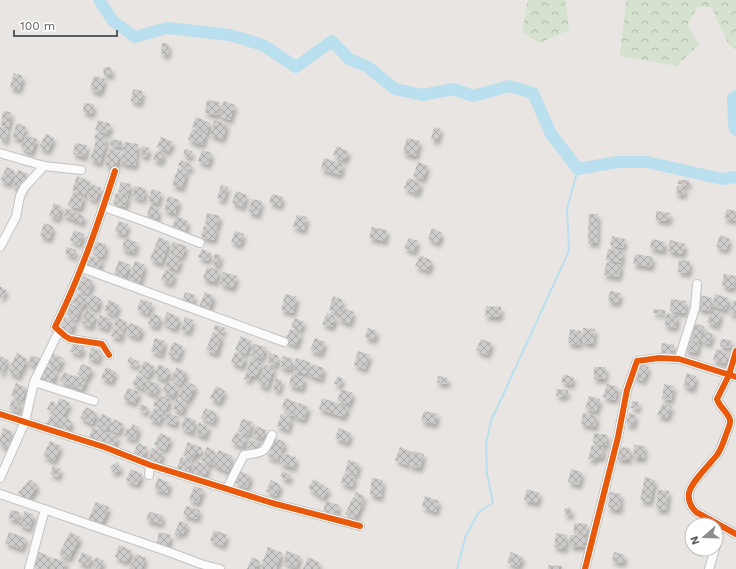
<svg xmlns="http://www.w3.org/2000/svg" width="736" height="569" viewBox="0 0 736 569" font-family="'Work Sans',sans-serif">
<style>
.forest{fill:url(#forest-crowns)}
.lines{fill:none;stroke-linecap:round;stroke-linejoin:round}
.stream{stroke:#badfee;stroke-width:2}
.river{stroke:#badfee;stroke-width:12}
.building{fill:url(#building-cross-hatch);filter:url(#shadow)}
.minor-casing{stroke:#c2c2c2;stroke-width:10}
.minor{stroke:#fcfbfb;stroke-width:8}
.cycleway-casing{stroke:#fff;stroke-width:8}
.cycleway{stroke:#e8590c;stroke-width:6}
</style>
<defs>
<pattern id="forest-crowns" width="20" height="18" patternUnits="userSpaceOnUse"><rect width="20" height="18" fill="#d4e2cf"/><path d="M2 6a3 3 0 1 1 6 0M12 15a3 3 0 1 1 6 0" fill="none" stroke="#afbaab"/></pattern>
<pattern id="building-cross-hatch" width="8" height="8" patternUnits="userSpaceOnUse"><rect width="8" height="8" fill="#cecccb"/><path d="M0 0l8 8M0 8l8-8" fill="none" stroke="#aaa9a8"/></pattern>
<filter id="shadow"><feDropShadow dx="2.5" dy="4.5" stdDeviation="2" flood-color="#0004"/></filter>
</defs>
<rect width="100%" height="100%" fill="#e8e5e2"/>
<!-- forest -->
<g class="forest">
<path d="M528,0h37l4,30 -30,13 -17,-11z"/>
<path d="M626,0h110v49l-7,-4 -18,-38h-13l-11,18 12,19 -22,22 -57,-10z"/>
</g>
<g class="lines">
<!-- stream -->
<path class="stream" d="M457,569l9,-34 13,-23 14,-9 -6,-29 -1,-31 5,-22 78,-170 -2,-42 11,-40"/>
<!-- river -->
<g class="river">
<path d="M99,0l14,21 22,16 32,-9 63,7 33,10 33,22 36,-26 17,18 19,8 27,22 28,6 30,-6 20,7 36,-10 24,7 18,41 27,35 40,-7h29l75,17 14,-2"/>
<path d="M736,96l-3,2 1,26 2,6"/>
</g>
</g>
<!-- building -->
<g class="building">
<path d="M162,43l7,1 -1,11 -7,-1z"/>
<path d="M111,67l1,8h-8l-1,-7z"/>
<path d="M14,73l9,3 -4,14 -9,-3z"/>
<path d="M94,76l11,3 -5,14 -10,-4z"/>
<path d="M133,89l10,2 -3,12 -9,-2z"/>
<path d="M207,100l13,2 -2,13 -13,-2z"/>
<path d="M224,101l11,4 -5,15 -11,-4z"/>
<path d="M84,103l10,1 -2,10 -9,-2z"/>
<path d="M3,111l8,1 -2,15 -8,-1z"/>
<path d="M196,117l15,6 -4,10 -15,-6z"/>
<path d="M98,120l13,4 -3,10 -13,-4z"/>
<path d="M214,120l13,4 -4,15 -13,-4z"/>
<path d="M17,123l9,4 -4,13 -10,-3z"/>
<path d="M0,127l8,2 -2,12 -6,-2z"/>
<path d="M434,127l7,2 -4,12 -6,-2z"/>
<path d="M192,129l14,5 -4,11 -14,-5z"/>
<path d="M46,134l8,4 -6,13 -9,-4z"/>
<path d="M96,134l11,3 -2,6 -11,-4z"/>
<path d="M26,135l11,4 -6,14 -10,-5z"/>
<path d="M161,137l12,5 -5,10 -11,-5z"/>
<path d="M407,138l13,3 -4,15 -13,-3z"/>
<path d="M111,139l11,2 -1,6 -11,-2z"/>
<path d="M96,141l10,3 -6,19 -10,-3z"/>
<path d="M125,142l13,2 -2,12 -11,-2 12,3 -2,9 -15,-3z"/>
<path d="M75,143l12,2 -2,12 -12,-3z"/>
<path d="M142,146l7,2 -2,9 -7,-2z"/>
<path d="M337,146l12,6 -5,9 -11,-6z"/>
<path d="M109,149l11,3 -4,16 -11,-3z"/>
<path d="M185,149l7,2 -2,7 -7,-3z"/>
<path d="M202,150l10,3 -4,12 -10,-4z"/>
<path d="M156,151l8,2 -3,9 -8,-2z"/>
<path d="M324,158l19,6 -3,11 -19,-6z"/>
<path d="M181,160l11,5 -3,5 -11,-5z"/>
<path d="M418,162l10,4 -5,13 -10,-3z"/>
<path d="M7,167l9,5 -7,12 -9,-4z"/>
<path d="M178,168l9,3 -5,17 -10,-3z"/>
<path d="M18,170l10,4 -6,16 -10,-4z"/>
<path d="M77,176l14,6 -6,13 -13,-5z"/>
<path d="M408,178l13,5 -4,11 -13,-6z"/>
<path d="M678,180h11v5l-11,-1z"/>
<path d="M121,182l10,2 -3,11 -10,-3z"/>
<path d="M92,184l9,4 -6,13 -8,-5z"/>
<path d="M221,185l7,2 -5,14 -6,-3z"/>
<path d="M135,186l11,3 -3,11 -11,-4z"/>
<path d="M677,186l8,1 -1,8 -8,-1z"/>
<path d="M152,189l9,3 -3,12 -10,-3z"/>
<path d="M236,191l11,4 -4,12 -11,-4z"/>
<path d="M73,193l11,4 -4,12 -12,-4z"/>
<path d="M116,193l12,3 -3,11 -12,-3z"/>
<path d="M272,194l11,3 -3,9 -11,-4z"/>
<path d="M168,196l11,4 -4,14 -11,-4z"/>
<path d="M252,199l10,2 -4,14 -10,-3z"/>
<path d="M54,203l8,4 -4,12 -9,-3z"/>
<path d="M150,206l9,3 -3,13 -10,-3z"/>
<path d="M66,208l19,9 -3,6 -19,-8z"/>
<path d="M727,209l9,2v10l-12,-3z"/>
<path d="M656,211l14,2 -1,8 -13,-1z"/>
<path d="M207,213l13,3 -3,12 -12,-4z"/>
<path d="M589,214h9l-1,29h-9z"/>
<path d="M297,215l10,2 -3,13 -11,-3z"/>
<path d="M176,216l12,5 -3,11 -13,-5z"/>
<path d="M119,221l9,3 -3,11 -10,-3z"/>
<path d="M44,223l9,3 -3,13 -10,-3z"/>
<path d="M204,226l13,3 -3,11 -13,-3z"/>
<path d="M372,227l15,3 -2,11 -16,-3z"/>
<path d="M432,228l10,5 -4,10 -10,-4z"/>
<path d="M74,230l10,4 -5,11 -9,-5z"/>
<path d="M235,231l9,3 -4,11 -9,-3z"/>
<path d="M720,235l10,4 -4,11 -10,-3z"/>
<path d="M612,236l13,3 -2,9 -13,-3z"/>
<path d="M159,237l11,5 -9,22 -11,-5z"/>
<path d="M125,238l12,4 -3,11 -12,-4z"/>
<path d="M409,238l9,3 -4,11 -10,-4z"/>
<path d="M652,239l13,3 -2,9 -13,-3z"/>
<path d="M670,240l15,4 -2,10 -15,-3z"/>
<path d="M96,242l10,2 -2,13 -11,-2z"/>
<path d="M173,242l13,4 -4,11 -13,-5z"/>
<path d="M67,247l9,3 -2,7 -9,-4z"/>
<path d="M202,249l9,4 -3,8 -10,-4z"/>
<path d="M608,249l15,2 -2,12 -15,-3z"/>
<path d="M215,254l6,1 -3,11 -6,-1z"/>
<path d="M635,254l18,3 -2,10 -18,-3z"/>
<path d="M169,255l12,4 -4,11 -12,-4z"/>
<path d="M420,255l12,6 -4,10 -13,-5z"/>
<path d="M91,256l11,4 -4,12 -11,-4z"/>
<path d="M119,260l11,5 -6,14 -10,-5z"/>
<path d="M679,260l11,1 -1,12 -11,-1z"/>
<path d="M135,261l10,4 -7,22 -11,-4z"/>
<path d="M606,263l15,2 -2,12 -15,-2z"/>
<path d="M207,267l12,3 -3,12 -13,-3z"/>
<path d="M165,270l10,4 -4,10 -10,-4z"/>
<path d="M223,272l14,4 -4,12 -13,-4z"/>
<path d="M724,274l12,2 -2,12 -3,-1 -1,2 -8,-4z"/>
<path d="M83,276l10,5 -5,13 -11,-4z"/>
<path d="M0,286l7,5 -7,8z"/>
<path d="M610,291l11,2 -3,10 -10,-2z"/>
<path d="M185,292l10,3 -4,11 -9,-3z"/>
<path d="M205,292l9,4 -6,15 -9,-4z"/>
<path d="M78,293l9,5 -5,10 -10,-5z"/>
<path d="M91,294l10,5 -5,11 -10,-5z"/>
<path d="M285,294l12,3 -4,16 -12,-3z"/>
<path d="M715,294l14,4 -3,12 -14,-4z"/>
<path d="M700,295l13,3 -3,13 -13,-3z"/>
<path d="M333,296l10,4 -4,14 -10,-4z"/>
<path d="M141,299l11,4 -4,11 -11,-5z"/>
<path d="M671,299l15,2 -1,12 -15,-2z"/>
<path d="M109,300l10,5 -5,11 -10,-6z"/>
<path d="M734,300l2,1v14l-7,-2z"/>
<path d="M71,304l10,5 -5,11 -10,-6z"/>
<path d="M486,306l15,1 -1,10 -15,-1z"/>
<path d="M343,308l11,4 -5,12 -11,-5z"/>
<path d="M654,309l11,1v4l-12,-1z"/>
<path d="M86,310l10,5 -5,12 -10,-4z"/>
<path d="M712,310l9,3 -4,13 -10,-4z"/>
<path d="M167,312l13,6 -5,11 -12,-6z"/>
<path d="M152,313l9,4 -4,10 -9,-3z"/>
<path d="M327,313l9,4 -4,10 -10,-3z"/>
<path d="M667,313l11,3 -3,12 -11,-3z"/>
<path d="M100,315l11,4 -4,10 -11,-4z"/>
<path d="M117,317l10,5 -3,8 -10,-5z"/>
<path d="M185,317l8,3 -4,12 -8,-2z"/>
<path d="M65,318l10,3 -4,11 -10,-4z"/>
<path d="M295,318l9,4 -4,9 -9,-4z"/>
<path d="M130,323l13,5 -5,10 -12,-5z"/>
<path d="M694,323l10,3 -5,16 -10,-4z"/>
<path d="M215,325l10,3 -2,5 -9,-3z"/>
<path d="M114,328l9,3 -3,8 -9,-3z"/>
<path d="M368,328l9,3 -3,9 -9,-3z"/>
<path d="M583,328l12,1 -2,15 -11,-2z"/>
<path d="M290,329l11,5 -5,12 -11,-5z"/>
<path d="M570,329l11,2 -2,14 -11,-2z"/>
<path d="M705,331l8,3 -4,10 -8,-3z"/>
<path d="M213,332l9,4 -6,18 -10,-4z"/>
<path d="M241,336l10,5 -5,13 -11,-4z"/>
<path d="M155,338l10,3 -4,14 -10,-4z"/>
<path d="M315,338l10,4 -4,12 -11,-4z"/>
<path d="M481,339l11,4 -5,12 -11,-5z"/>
<path d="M721,339l10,1 -1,8 -10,-1z"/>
<path d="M688,340l11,2 -2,11 -12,-3z"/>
<path d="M173,342l10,4 -5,13 -10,-4z"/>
<path d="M74,343l10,4 -4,8 -10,-4z"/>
<path d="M662,343l12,2 -1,9 -12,-1z"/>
<path d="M254,344l12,3 -4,12 -12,-4z"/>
<path d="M91,348l10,3 -3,10 -10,-3z"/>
<path d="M716,349l12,4 -3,11 -12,-4z"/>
<path d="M358,351l12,4 -5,14 -11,-4z"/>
<path d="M235,352l11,5 -4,10 -11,-5z"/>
<path d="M17,353l10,6 -9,18 -10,-6z"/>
<path d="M52,353l11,5 -5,11 -10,-4z"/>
<path d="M270,353l9,3 -3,10 -9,-4z"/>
<path d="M31,355l10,4 -4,8 -9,-4z"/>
<path d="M0,356l8,4 -7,15 -1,-1z"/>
<path d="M283,356l10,3 -3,11 -10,-3z"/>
<path d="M130,357l9,5 -3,5 -9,-5z"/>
<path d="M251,358l11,5 -5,14 -6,-2 -2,6 -5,-2z"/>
<path d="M296,358l14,4 -4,12 -13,-3z"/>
<path d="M144,361l10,5 -6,11 -9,-4z"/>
<path d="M639,363l10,4 -6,14 -10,-4z"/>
<path d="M82,364l10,4 -5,11 -10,-5z"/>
<path d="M159,364l11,6 -5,11 -11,-6z"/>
<path d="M265,364l9,4 -7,20 -9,-4z"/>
<path d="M311,364l13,4 -3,11 -13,-4z"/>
<path d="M45,366l12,5 -5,12 -12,-5z"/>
<path d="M106,367l10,5 -5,10 -10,-4z"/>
<path d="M177,367l10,6 -7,12 -10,-6z"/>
<path d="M594,367h12l-1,12h-11z"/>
<path d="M64,372l9,4 -4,9 -9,-4z"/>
<path d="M687,373l9,3 -3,13 -10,-3z"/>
<path d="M138,374l9,5 -5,10 -10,-5z"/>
<path d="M292,374l13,4 -3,11 -13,-4z"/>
<path d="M564,374l10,4 -3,7 -10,-3z"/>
<path d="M74,375l12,4 -4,11 -12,-5z"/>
<path d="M338,376l5,3 -4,7 -5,-3z"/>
<path d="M438,376l10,2 -1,6 -10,-1z"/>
<path d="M276,379l6,1 -3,11 -6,-1z"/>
<path d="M148,380l11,4 -4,11 -11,-5z"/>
<path d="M186,381l10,5 -8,15 -10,-5z"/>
<path d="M167,382l11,5 -5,10 -11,-6z"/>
<path d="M16,383l11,5 -5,12 -11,-5z"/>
<path d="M607,384l11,3 -3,13 -12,-3z"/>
<path d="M664,384l10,2 -3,14 -9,-1z"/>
<path d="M216,386l9,5 -6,12 -9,-5z"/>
<path d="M128,388l11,4 -4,11 -12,-4z"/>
<path d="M341,389l12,4 -4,12 -12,-4z"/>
<path d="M557,389l11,1v4h-3l-1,3 -8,-1z"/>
<path d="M157,394l13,5 -4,12 -13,-5z"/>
<path d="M589,396l11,3 -4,13 -11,-3z"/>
<path d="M60,398l10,5 -14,26 -10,-5z"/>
<path d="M285,398l13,5 -5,13 -8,-2 2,-4 -5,-2z"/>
<path d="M322,398l26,9 -4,10 -25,-8z"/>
<path d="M176,399l10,3 -4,11 -9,-4z"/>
<path d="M12,400l9,2 -3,10 -9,-3z"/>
<path d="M51,401l5,2 -4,8 -5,-2z"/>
<path d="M632,401l7,1 -1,7 -7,-1z"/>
<path d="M299,403l10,4 -5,13 -10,-3z"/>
<path d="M663,403l9,3 -5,12 -10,-3z"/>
<path d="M142,404l7,4 -4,5 -7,-4z"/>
<path d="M86,407l11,6 -5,11 -12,-6z"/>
<path d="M154,408l9,4 -4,11 -10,-4z"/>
<path d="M205,408l12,5 -4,10 -12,-5z"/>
<path d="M424,411l14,3 -3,10 -14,-3z"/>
<path d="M167,412l11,5 -3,8 -12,-5z"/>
<path d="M583,413l14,3 -2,11 -14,-3z"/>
<path d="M629,413l7,2 -3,11 -7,-2z"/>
<path d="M102,414l10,5 -6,12 -10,-5z"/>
<path d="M281,414l10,4 -3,12 -11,-4z"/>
<path d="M185,416l11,5 -4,12 -11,-5z"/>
<path d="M63,417l9,4 -5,12 -9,-4z"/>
<path d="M114,419l9,5 -5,9 -9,-4z"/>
<path d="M242,419l11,3 -4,13 -11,-4z"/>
<path d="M199,423l10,3 -4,11 -10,-4z"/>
<path d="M132,424l7,3 -4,13 -11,-4 3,-8 4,1z"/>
<path d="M256,426l10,4 -4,9 -10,-4z"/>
<path d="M93,427l12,6 -4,9 -12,-5z"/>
<path d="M3,428l10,4 -5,16 -8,-3v-7z"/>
<path d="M339,428l12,5 -4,10 -12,-5z"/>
<path d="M107,432l11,5 -5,11 -11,-5z"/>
<path d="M236,432l11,5 -4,10 -12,-5z"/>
<path d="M160,433l11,5 -6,12 -11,-6z"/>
<path d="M594,433l14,2 -2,11 -13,-2z"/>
<path d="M274,438l11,4 -5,14 -11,-4z"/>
<path d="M250,439l11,5 -4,8 -11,-5z"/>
<path d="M50,441l11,5 -7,15 -11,-5z"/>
<path d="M188,442l14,6 -2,6 -4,-1 -3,6 -10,-4z"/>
<path d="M138,443l9,4 -4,11 -10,-3z"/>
<path d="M592,445l12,3 -2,10 -6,-1 -1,3 -7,-1z"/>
<path d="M634,445l11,1 -1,12h-11z"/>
<path d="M207,447l9,5 -6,13 -9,-4z"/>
<path d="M400,447l12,5 -5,13 -12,-5z"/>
<path d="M618,447l12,1 -1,12 -12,-1z"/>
<path d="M152,448l11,5 -4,10 -11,-4z"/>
<path d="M219,450l13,6 -3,5 4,2 -5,9 -16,-8z"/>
<path d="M413,451l11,3 -4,14 -11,-2z"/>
<path d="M268,453l11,3 -1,4 -11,-3z"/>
<path d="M282,453l14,4 -2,11 -14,-4z"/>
<path d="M181,457l11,4 -4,11 -11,-4z"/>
<path d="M348,460l11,3 -3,12 -11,-3z"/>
<path d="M197,461l12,6 -6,11 -12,-5z"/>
<path d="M118,462l3,8 -8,3 -3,-7z"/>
<path d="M53,466l8,3 -3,8 -8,-3z"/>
<path d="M131,469l11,5 -5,11 -11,-5z"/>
<path d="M571,469l11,3 -3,13 -11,-3z"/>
<path d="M240,471l11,5 -4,12 -12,-5z"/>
<path d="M283,471l8,4 -3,6 -8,-5z"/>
<path d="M344,473l11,4 -3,10 -11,-4z"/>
<path d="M645,477l10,3 -5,22 -10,-2z"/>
<path d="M158,478l12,5 -3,10 -13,-4z"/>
<path d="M372,478l11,2 -2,17 -11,-2z"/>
<path d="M30,479l8,7 -11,14 -9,-7z"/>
<path d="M314,479l15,10 -6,9 -15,-10z"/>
<path d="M271,480l10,5 -5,11 -10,-5z"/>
<path d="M194,486l9,3 -5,14 -9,-3z"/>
<path d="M527,489l13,4 -3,10 -13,-3z"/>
<path d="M658,490l11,1 -3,19 -10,-1z"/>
<path d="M356,492l9,5 -2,4 -9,-5z"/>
<path d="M610,492l11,2 -1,16 -12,-2z"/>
<path d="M425,496l14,5 -3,11 -14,-5z"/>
<path d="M353,497l10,5 -8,17 -10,-5z"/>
<path d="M326,501l13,4 -3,11 -13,-4z"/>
<path d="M96,502l13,5 -8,18 -13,-5z"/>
<path d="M186,506l14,4 -3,9 -14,-4z"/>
<path d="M570,507l2,7 -6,2 -2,-7z"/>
<path d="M11,510l9,2 -2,9 -10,-3z"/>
<path d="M25,511l9,4 -5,14 -10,-4z"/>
<path d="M149,512l14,3 -2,9 -15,-4z"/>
<path d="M180,521l8,3 -5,10 -4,-2 -2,4 -3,-2z"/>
<path d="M574,523l13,1 -1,11 -12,-1z"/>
<path d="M214,530l13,5 -4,11 -13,-6z"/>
<path d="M9,532l17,6 -4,11 -17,-6z"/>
<path d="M70,532l10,5 -11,22 -10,-5z"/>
<path d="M159,532l12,3 -3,11 -11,-3z"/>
<path d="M556,533l11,2 -2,14 -11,-2z"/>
<path d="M570,535l15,1v11l-15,-1z"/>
<path d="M119,545l13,6 -5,11 -12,-5z"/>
<path d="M268,547l14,6 -6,16h-16z"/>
<path d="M287,551l13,5 -4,12 -13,-6z"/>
<path d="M39,552l13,6 -5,11h-5l-8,-3z"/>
<path d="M82,552l10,5 -4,9 -10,-4z"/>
<path d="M511,552l12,5 -5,10 -11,-5z"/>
<path d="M614,552l11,3 -2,8 -11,-2z"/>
<path d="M136,554l10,4 -5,11h-12z"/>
<path d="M96,557l8,4 -5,8 -7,-4z"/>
<path d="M252,557l8,4 -4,8h-9z"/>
<path d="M308,557l12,6 -3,6h-14z"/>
<path d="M53,558l14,4 -3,7h-14z"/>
<path d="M548,565l14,1v3h-14z"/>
</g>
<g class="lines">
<defs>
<g id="minor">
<path d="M0,153l44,13 37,4"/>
<path d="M104,207l48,17 48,19"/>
<path d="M0,247l16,-30 4,-21 4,-8 20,-22"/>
<path d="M82,268l202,74"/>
<path d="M736,351l-7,24 -12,24c2,8 11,13 13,21 1,4 -2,9 -3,12 -3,8 -5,16 -10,23 -7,9 -26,27 -28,38 -1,7 2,14 7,19l40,22"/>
<path d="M109,355l-7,-11 -32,-5 -5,-3 -10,-9c25,-50 43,-103 60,-156"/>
<path d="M679,359l16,-51 2,-24"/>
<path d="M34,382l60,19"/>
<path d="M0,414l104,33 46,18 122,38 88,23"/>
<path d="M149,475l1,-10"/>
<path d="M0,478l25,-56 9,-40 25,-51"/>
<path d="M227,488l17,-33c20,-3 20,-1 28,-20"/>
<path d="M0,494l169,58 32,12 19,5"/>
<path d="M716,546l4,-21"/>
<path d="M29,569l16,-60"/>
<path d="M585,569l33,-132 9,-47 10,-29 22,-3 20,1 57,18"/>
<path d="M709,569l6,-20"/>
</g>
</defs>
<!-- minor casing -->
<use href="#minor" class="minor-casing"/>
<!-- minor -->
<use href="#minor" class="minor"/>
<defs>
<g id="cycleway">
<path d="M736,351l-7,24 -12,24c2,8 11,13 13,21 1,4 -2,9 -3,12 -3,8 -5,16 -10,23 -7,9 -26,27 -28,38 -1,7 2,14 7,19l40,22"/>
<path d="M109,355l-7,-11 -32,-5 -5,-3 -10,-9c25,-50 43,-103 60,-156"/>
<path d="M0,414l104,33 46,18 122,38 88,23"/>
<path d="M585,569l33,-132 9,-47 10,-29 22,-3 20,1 57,18"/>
</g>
</defs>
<!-- cycleway casing -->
<use href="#cycleway" class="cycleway-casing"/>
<!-- cycleway -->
<use href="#cycleway" class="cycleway"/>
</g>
<!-- north arrow -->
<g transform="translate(704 537) rotate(250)"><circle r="19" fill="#ffffff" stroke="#bdbebf"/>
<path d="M0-3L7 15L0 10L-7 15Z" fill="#8b8d8d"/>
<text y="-6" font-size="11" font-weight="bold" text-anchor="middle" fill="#595d5f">N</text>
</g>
<!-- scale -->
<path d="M14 30v6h103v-6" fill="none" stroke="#595d5f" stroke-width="2"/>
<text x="20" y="30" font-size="12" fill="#595d5f" stroke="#ffffff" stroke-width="3" paint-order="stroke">100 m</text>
</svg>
